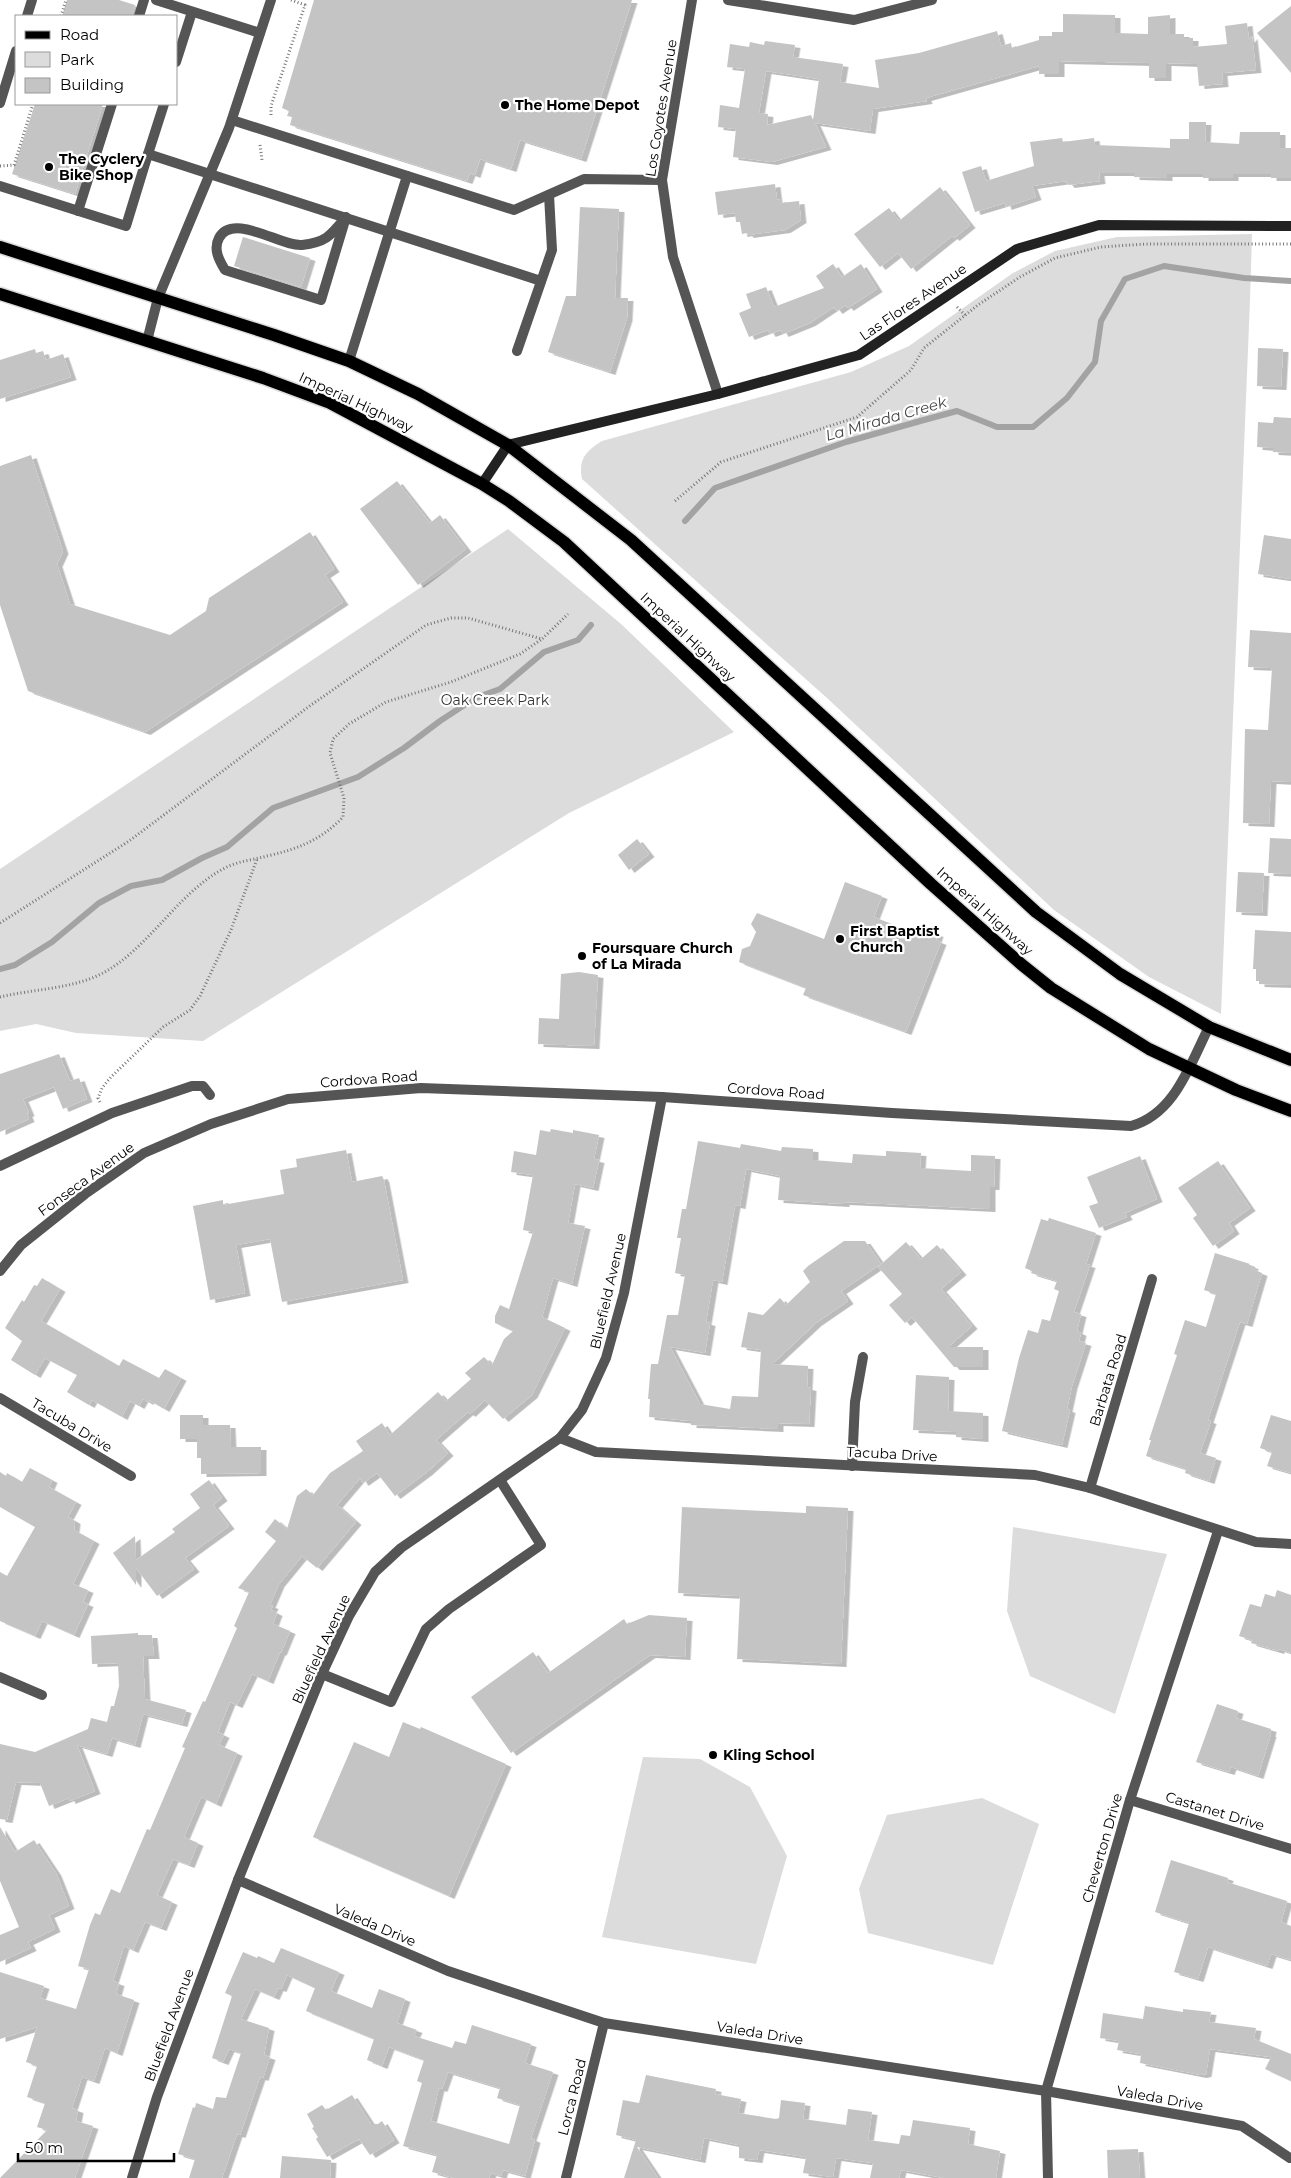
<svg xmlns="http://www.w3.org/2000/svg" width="1291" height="2178" viewBox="0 0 1291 2178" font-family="Montserrat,sans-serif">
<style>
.green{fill:#dcdcdc}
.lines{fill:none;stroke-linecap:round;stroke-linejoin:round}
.stream{stroke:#a3a3a3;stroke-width:6}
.building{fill:#c4c4c4;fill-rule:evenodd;filter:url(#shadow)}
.primary-casing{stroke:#dbdbdb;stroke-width:15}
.path{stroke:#777;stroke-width:3;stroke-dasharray:1 2.5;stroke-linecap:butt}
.lane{stroke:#555;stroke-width:10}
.street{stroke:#555;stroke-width:10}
.secondary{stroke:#222;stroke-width:10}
.primary{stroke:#000;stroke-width:12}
.poi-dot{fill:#000;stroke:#fff;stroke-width:2}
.labels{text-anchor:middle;stroke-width:4.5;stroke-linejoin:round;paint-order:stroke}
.poi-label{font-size:14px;font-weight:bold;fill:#000;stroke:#fff;text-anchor:start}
.street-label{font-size:14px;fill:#000;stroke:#fff}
.park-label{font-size:14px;fill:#333;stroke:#fff}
.water-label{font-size:15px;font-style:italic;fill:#444;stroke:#fff}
</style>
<defs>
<filter id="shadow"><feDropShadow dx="5.5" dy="3" stdDeviation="0" flood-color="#0004"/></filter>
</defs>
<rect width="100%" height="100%" fill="#fff"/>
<!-- green -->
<g class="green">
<path d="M1252,234l-2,66 -29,714 -72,-37 -95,-67 -227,-212 -245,-219c-4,-20 4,-28 20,-38l249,-69 58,-26 104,-73 42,-22 62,-14z"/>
<path d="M508,529l113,95 113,108 -165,81 -366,228 -127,-8 -40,-9 -36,7v-162z"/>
<path d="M1013,1527l154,27 -52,160 -85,-38 -23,-65z"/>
<path d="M643,1757l57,2 50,28 37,69 -31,108 -154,-27z"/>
<path d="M982,1798l57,26 -46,141 -125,-32 -9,-44 28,-74z"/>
</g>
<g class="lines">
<!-- stream -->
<g class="stream">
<path d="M685,521l30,-33 131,-46 78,-22 33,-9 40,16h36l34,-29 28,-36 6,-41 24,-42 39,-13 80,12 47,3"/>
<path d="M0,969l15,-4 37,-23 47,-39 32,-17 31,-6 40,-22 25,-11 46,-39 85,-31 46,-29 36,-27 35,-23 25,-9 44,-37 34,-12 13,-15"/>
</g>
</g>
<!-- building -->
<g class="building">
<path d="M67,0h52l16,5 -3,11h-70z"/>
<path d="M314,0h318l-51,159 -61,-19 -9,29 -31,-10 -5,16 -5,-2 -3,8 -177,-56 2,-8 -5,-1 2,-5 -7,-3z"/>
<path d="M1291,6v67l-34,-40z"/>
<path d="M1063,14l52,1v18l33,1v-17l22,-2v19h14v4h9v9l34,-3 -2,-18 22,-3 2,17 3,-4 4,34 -34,3 1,11 -24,2 -2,-22 -31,-1v15h-17v-15l-90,-2v13h-20v-8l-113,32 1,3 -54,8 -3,22 -55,-8 11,24 -54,15 -39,-5 3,-28 -18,-2 2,-22 19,3 6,-39 -18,-2 3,-23 19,3 1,-5 14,3 1,-4 30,4 -2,12 50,7 -3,18 39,6 -4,-28 44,-7 78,-22 4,15 10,-3 1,5 27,-8v-4h13v-4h11zM766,71l53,8 -6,41 -2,-5 -44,10 1,-11 -9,-1z"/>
<path d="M35,104h68l-28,90 -63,-20z"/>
<path d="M1189,122h17l-1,20 34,2 1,-12h40v16h11v30h-20v-4h-38v4h-30v-4h-36v4l-33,-1v-4h-35l1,8 -31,4 -3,-4 -34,5 4,11 -30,10 -1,-4 -30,9 -13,-40 19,-6 5,15 48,-15 -4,-24 32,-4 1,4 31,-4 1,7 75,3v-9h19z"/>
<path d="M775,184l2,16 4,-1v4l18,-2 2,19 -16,10 -37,5 -1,-2 -5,1 -2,-12h-4l-1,-9 -17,2 -3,-23z"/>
<path d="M940,187l30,38 -16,13 -2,-2 -41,33 -13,-16 -18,14 -26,-33 35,-26 10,13z"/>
<path d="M580,207l39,2 -4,89h13l-1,20 -17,54 -62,-20 18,-56h10z"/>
<path d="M243,237l67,21 -9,29 -67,-21z"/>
<path d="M833,264l9,13 19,-13 16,25 -29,19 -2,-3 -9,6 -3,-4 -24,16 -27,11 -2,-4 -11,4 -2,-4 -19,7 -10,-24 12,-5 -5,-14 20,-7 8,20 50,-19 -8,-12z"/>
<path d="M1258,348l25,1 -2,38 -24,-1z"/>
<path d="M35,349l1,4 7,-2 3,9 17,-6 8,23 -71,22v-39z"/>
<path d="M1274,417l17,1v35l-18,-1v-4l-16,-1 1,-25 15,1z"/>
<path d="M31,455l32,96 -6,13 13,40 100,31 36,-24 3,-13 101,-66 24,37 -9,6 18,27 -198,130 -117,-41 -28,-86v-139z"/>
<path d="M397,481l33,42 10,-8 26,34 -48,36 -58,-76z"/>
<path d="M1264,535l27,4v40l-33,-5z"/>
<path d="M1250,630l41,3v149l-20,-1 -2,43 -26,-1 2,-94 23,1 4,-62 -24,-1z"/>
<path d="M1270,838l21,1v35l-23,-1z"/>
<path d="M637,839l12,15 -20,16 -11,-15z"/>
<path d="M1238,872l26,1 -2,40 -26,-1z"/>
<path d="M845,882l37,14 -8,21 41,16 3,-7 20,8 -2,6 5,2 -35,90 -103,-37 3,-7 -67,-26 3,-13 8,-3 6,-14 -5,-8 6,-11 67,26z"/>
<path d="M1255,930l36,2v53l-32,-1v-3h-3v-12h-3z"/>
<path d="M579,972l19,3 -4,71 -56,-2 1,-26 20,1 2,-45z"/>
<path d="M59,1054l11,27 9,-3 8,21 -24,10 -9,-22 -31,12 6,14 -2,1 2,5 -29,13v-58z"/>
<path d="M551,1129l22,4v-3l26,5 -5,24 5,1 -6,28 -18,-4 -7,39 17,3 -13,58 -19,-6 -11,39 23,11 -24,49 -9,18 -29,24 -18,-19 -15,14 -2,-2 -32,28 12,13 -21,19 -32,24 -18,-23 -14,10 -3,-5 -23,27 19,17 -39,46 -15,-12 -23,28 -9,21 3,1 -2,4 6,3 -4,11 17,7 -9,22 -1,-1 -12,29 -16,-7 -15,31 -7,-3 -12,30 6,3 -5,10 18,8 -21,51 -15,-7 -17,40 14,6 -9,22 -16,-6 -16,36 15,7 -11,26 -16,-6 -12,28 -9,-4 -11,35 6,2 -3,11 18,6 -17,53 -12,-5 -11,33 -12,-4 -10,31 6,2 -2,11 17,5 -18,52h-75l47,-48 -10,-3 8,-24 -18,-6 10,-31 -11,-4 11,-35 -37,12v-67l44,14 -4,12 36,11 13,-40 -11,-3 12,-41 5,-12 5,2 11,-26 9,4 27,-64 3,1 35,-82 -3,-1 21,-46 2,1 32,-74 -3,-2 15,-34 -11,-4 38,-47 -11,-9 10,-13 12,10 10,-33 9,-7 7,6 17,-22 33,-22 -7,-10 26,-18 8,12 48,-43 8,9 25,-22 -6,-6 19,-16 8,8 12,-26 9,-8 -18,-8v-7l5,-11 9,4 24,-77 -10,-2 10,-55 -22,-3 3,-21 22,4 4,-25 10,2z"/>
<path d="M698,1141l42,7 1,-4 40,7 1,-4 31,2v11l39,3 1,-9 33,2v-5l35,2 -1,15 51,3v-16l24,1 -1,31h-4v22l-146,-7v2l-66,-4 2,-24 -34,-7 -6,37 -5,-1 -13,77 -9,-2 -7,42 4,1 -5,30 -35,-6 30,57 30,5 2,-13 26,1 3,-47 -20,-3 7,-35 15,3 17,-17 6,7 24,-23 -7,-11 5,-5 36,-25h21l16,23 -40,27 7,10 -32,22 -44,41 36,2 -1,21 4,1 -2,36 -31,-1v6l-62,-3 -25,-1v-4l-42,-4 1,-18h-2l3,-35h7l9,-49h11l7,-40 -10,-2 6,-35h-4l5,-29h4z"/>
<path d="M346,1150l6,32 30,-6 2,4 19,100 -121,22 -12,-63 -34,6 9,48 -35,7 -17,-94 30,-6v5l61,-11 -4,-24 17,-3 -1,-8z"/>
<path d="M1140,1156l17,43 -32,14 2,4 -28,11 -10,-22 9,-3 -11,-26z"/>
<path d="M1218,1161l32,47 -21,15 5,8 -21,15 -20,-28 4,-3 -19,-27z"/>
<path d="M1049,1218l47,15 -10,31 4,1 -16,47 7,2 -4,17 4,2 -2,8 7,2 -14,43 -5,23 3,1 -8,35 -60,-14 17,-73 9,-28 10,3 4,-14 8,2 9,-30 -5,-2 3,-8 -26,-8 1,-2 -7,-3 16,-49 7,2z"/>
<path d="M906,1242l15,17 16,-14 24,27 -20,17 31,37 -24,21h35v20h-29l-42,-50 -7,6 -16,-18 13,-11 -24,-27z"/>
<path d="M1215,1253l35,11 -1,1 4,1 -1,3 10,4 -15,51 -7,-2 -32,98 3,1 -11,32 16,5 -7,23 -24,-8 1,-4 -40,-13 5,-16h-2l28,-85 -3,-1 11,-34 21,7 10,-33 -12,-4z"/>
<path d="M42,1278l18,11 -19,32 78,45 4,-7 36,19 6,-9 16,9 -17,31 -15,-9 -1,2 -5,-3 -4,7 -9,-5 -8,16 -30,-17 -3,5 -22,-13 10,-17 -32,-17 -10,17 -24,-15 11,-19 -17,-13 17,-28 2,2 10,-17 3,1z"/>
<path d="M916,1375l33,2 -1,34 35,2v26l-27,-2v-5l-43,-2z"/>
<path d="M180,1415h23v10h27l1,22h30v26l-60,1v-16h-4v-19h-17z"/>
<path d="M1271,1415l20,6v52l-24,-7 5,-14 -12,-4z"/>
<path d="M30,1468l22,12 -3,7 27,15 -8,15 7,4 -1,9 20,11 -21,43 15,6 -5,12 5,2 -14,31 -32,-14 -7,15 -35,-15v-49l7,4 28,-49 -35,-20v-35l6,4 1,-3 15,9z"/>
<path d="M209,1480l13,18 -9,7 16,21 -44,32 9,11 -37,27 -21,-28v17l-23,-32 22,-17 1,24 39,-28 -3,-3 28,-21 -10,-14z"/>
<path d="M806,1506l42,2 -7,156 -104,-5 3,-63 -62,-3 4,-86 124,6z"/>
<path d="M1277,1590l14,5v58l-12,-4v2l-28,-8 1,-3 -13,-4 11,-32 11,3 4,-13 10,3z"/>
<path d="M649,1615l38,3 -2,39 -35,-2 -139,98 -40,-56 62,-45 15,21 76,-54 3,5z"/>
<path d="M138,1633v2h14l2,21h-11l2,43 41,11 -4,14 -39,-10 -8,31 -23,-7 -5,16 -30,-9 18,46 -25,10 -1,-3 -20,8 -9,-23 -24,-1 -9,38 -7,-1v-75l35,8 53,-23 3,-11 16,4 4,-16h3l5,-20 -1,-23 -26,1 -1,-28z"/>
<path d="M1217,1704l21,7 -2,7 35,11 -1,5h1l-13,42 -27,-9 -2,5 -33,-10z"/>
<path d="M403,1722l17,7 1,-2 85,37 -57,132 -136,-59 41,-95 35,15z"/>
<path d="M0,1827l15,25 19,-12 22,33 13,33 -20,9 6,14 -27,13 3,6 -31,14v-27l19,-8 -19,-46z"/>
<path d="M1171,1860l57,18 -1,4 60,19 -6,21 10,4v34l-20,-6 -4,12 -59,-19 -10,32 -24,-7 15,-49 -34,-11z"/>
<path d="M281,1948l58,24 -8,19 41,17 7,-19 26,10 -8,24 20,7 -3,6 38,12 3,-7 11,3 6,-19 59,19 -6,19 28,9 -22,66 4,2 -10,36 -22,-6 -2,6 -10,-3 -2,5h-35l-22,-6 5,-17 -34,-9 19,-63 -5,-2 7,-21 -35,-13 -7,19 -15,-6 7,-21 -68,-28 9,-23 -28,-13 -6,14 -3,-1 -4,9 -19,-8 -14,30 28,9 -5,27 6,2 -7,21 -3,-1 -20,58 -3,-1 -15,44h-33l6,-19 -17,-5 15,-47 2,1 1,-5 17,6 3,-12 10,1 15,-45 -12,-4 -6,13 -11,-4 20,-62 -7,-3 18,-41 14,6 1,-2 16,7zM448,2072l52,16 -3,10 23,7 -11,39 -78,-23 8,-33 3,1z"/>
<path d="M1145,2006l38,6v-3l28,3 -2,10 47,6 -2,11 37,15v27l-26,-12 6,-12 -61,-8 -4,25 -5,1 -61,-12 1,-9 -24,-4 2,-9 -19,-3 3,-25 40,6z"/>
<path d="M646,2075l70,14 -1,5 26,5 -3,14 38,6 3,-1 2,-18 24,3 -2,16 43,6 2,-16 24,3 -4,28 31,4 2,-9 9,1 3,-16 57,8 -2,16 32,7 -4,27h-52l-43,-8 -2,8h-29l3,-15 -37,-5 -3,19 -30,-4 3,-16 -47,-7 -2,10 -18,-2v-13l-35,-7 -4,22 -63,-13 21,31h-34l12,-38 -20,-5 7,-35 16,3z"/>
<path d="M352,2095l19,29h7l4,-3 12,19 -24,15 -11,-16 -32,18 -11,-18 2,-2 -6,-9 2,-1 -7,-13 15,-9 4,5z"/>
<path d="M1138,2149l2,29h-32l-1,-28z"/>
<path d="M282,2156l49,4 -1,18h-50z"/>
</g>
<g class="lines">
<defs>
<g id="primary">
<path d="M0,247l274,88 75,26 69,33 90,51 123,95 405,372 84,62 89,53 82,33"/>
<path d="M0,294l263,84 67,25 152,81 27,17 55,41 367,342 90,80 30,24 98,61 87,41 55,21"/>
</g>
</defs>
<!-- primary casing -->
<use href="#primary" class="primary-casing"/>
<!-- path -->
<g class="path">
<path d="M61,16l5,-16"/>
<path d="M271,115v-9l34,-101 -14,-5"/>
<path d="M260,145l2,15"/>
<path d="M0,166l14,-1 19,-61"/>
<path d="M957,307l8,8"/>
<path d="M675,501l46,-39 136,-45 54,-47 13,-22 54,-43 42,-28 35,-19 46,-11 45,-3h145"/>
<path d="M0,923l129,-82 182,-136 115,-80 25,-7h17l74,21 26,-25"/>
<path d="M0,997c33,-8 73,-8 103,-24 45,-24 75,-80 120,-104 14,-8 30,-9 44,-13 31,-7 54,-16 76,-39l1,-19 -14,-45 3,-14 16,-15 37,-22 65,-20 69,-28 22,-15"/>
<path d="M100,1102l-2,-4 4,-10 9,-11 52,-50 27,-17 10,-14 31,-66 26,-71"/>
</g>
<!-- lane -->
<g class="lane">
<path d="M156,0l104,33"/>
<path d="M27,16l5,-16"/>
<path d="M139,16l5,-16"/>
<path d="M176,62l16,-50"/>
<path d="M0,103l16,-52"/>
<path d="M232,120l282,90 70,-31 78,1"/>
<path d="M148,154l16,-50"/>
<path d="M0,186l126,40 22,-72 393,127"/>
<path d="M78,211l34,-107"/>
<path d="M346,217l-25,83 -96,-30c-6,-10 -12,-21 -6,-32 14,-26 63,9 83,7 25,-3 29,-10 44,-28z"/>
<path d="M147,341l11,-43 71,-170 42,-128"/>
<path d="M517,351l35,-101 -3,-55"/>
<path d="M349,361l58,-185"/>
<path d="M322,1674l69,28 35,-73 23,-20 92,-64 -41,-65"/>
</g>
<!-- street -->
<g class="street">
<path d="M692,0l-30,180 11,77 45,137"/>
<path d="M728,0l126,20 78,-20"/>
<path d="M0,1166l112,-53 80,-27h11l7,9"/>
<path d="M0,1271l21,-26 64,-51 59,-41 67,-29 77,-25 133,-11 241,9 230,16 239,13c44,-12 59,-62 78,-99"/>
<path d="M0,1398l131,78"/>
<path d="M560,1438l36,14 439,23 55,13 166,54 35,2"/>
<path d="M852,1466l3,-64 8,-45"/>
<path d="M1090,1488l62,-209"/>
<path d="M0,1677l42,18"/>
<path d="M1130,1800l161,49"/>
<path d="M238,1880l210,91 156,52 442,68 196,35 48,32"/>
<path d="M132,2178l25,-81 81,-217 84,-206 27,-58 26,-44 26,-24 159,-110 22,-28 24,-52 18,-65 38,-196"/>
<path d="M566,2178l38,-155"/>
<path d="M1048,2178l-2,-87 84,-291 88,-269"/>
</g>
<!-- secondary -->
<path class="secondary" d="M482,484l26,-39 210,-51 141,-39 158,-106 82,-24 192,1"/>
<!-- primary -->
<use href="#primary" class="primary"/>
</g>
<!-- markers -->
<g class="poi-dot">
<circle cx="505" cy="105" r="5"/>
<circle cx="49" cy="167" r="5"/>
<circle cx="840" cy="939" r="5"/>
<circle cx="582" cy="956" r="5"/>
<circle cx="713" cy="1755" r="5"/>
</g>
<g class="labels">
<!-- poi labels -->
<g class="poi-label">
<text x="515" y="110">The Home Depot</text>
<text x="59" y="164">The Cyclery<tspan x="59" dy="16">Bike Shop</tspan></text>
<text x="850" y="936">First Baptist<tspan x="850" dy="16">Church</tspan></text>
<text x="592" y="953">Foursquare Church<tspan x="592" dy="16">of La Mirada</tspan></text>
<text x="723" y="1760">Kling School</text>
</g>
<!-- street labels -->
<g class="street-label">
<text transform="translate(661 108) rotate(-81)" y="5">Los Coyotes Avenue</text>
<text transform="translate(913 302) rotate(-34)" y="5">Las Flores Avenue</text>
<text transform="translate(356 402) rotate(25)" y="5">Imperial Highway</text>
<text transform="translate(688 637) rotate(43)" y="5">Imperial Highway</text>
<text transform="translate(985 911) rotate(42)" y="5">Imperial Highway</text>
<text transform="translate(369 1079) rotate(-4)" y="5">Cordova Road</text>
<text transform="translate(776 1091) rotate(4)" y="5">Cordova Road</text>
<text transform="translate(86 1179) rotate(-36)" y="5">Fonseca Avenue</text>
<text transform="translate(608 1291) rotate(-77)" y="5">Bluefield Avenue</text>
<text transform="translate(1108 1380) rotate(-73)" y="5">Barbata Road</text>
<text transform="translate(72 1425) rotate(31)" y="5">Tacuba Drive</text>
<text transform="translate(892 1454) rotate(3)" y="5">Tacuba Drive</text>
<text transform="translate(321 1649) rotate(-65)" y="5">Bluefield Avenue</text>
<text transform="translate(1215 1811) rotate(17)" y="5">Castanet Drive</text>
<text transform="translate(1102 1848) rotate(-74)" y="5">Cheverton Drive</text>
<text transform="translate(375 1925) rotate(23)" y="5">Valeda Drive</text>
<text transform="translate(169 2025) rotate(-70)" y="5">Bluefield Avenue</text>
<text transform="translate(760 2033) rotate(9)" y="5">Valeda Drive</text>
<text transform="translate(572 2097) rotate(-76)" y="5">Lorca Road</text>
<text transform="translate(1160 2098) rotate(10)" y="5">Valeda Drive</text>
</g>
<!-- park labels -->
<g class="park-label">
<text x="495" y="705">Oak Creek Park</text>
</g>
<!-- water labels -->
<g class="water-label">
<text transform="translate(886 419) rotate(-16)" y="5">La Mirada Creek</text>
</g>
</g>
<!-- legend -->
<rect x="15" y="15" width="162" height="90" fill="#ffffff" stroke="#999999"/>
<rect x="25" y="31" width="25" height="8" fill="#000000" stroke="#999999"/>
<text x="60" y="40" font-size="15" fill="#000000">Road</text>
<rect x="25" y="52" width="25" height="15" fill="#dcdcdc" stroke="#999999"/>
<text x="60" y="65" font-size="15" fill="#000000">Park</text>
<rect x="25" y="78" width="25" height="15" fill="#c4c4c4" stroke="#999999"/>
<text x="60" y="90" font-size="15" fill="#000000">Building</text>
<!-- scale -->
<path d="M18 2153v8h156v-8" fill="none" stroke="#000000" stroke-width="2.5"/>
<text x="25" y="2153" font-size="15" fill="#000000" stroke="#ffffff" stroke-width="4" paint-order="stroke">50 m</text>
</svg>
